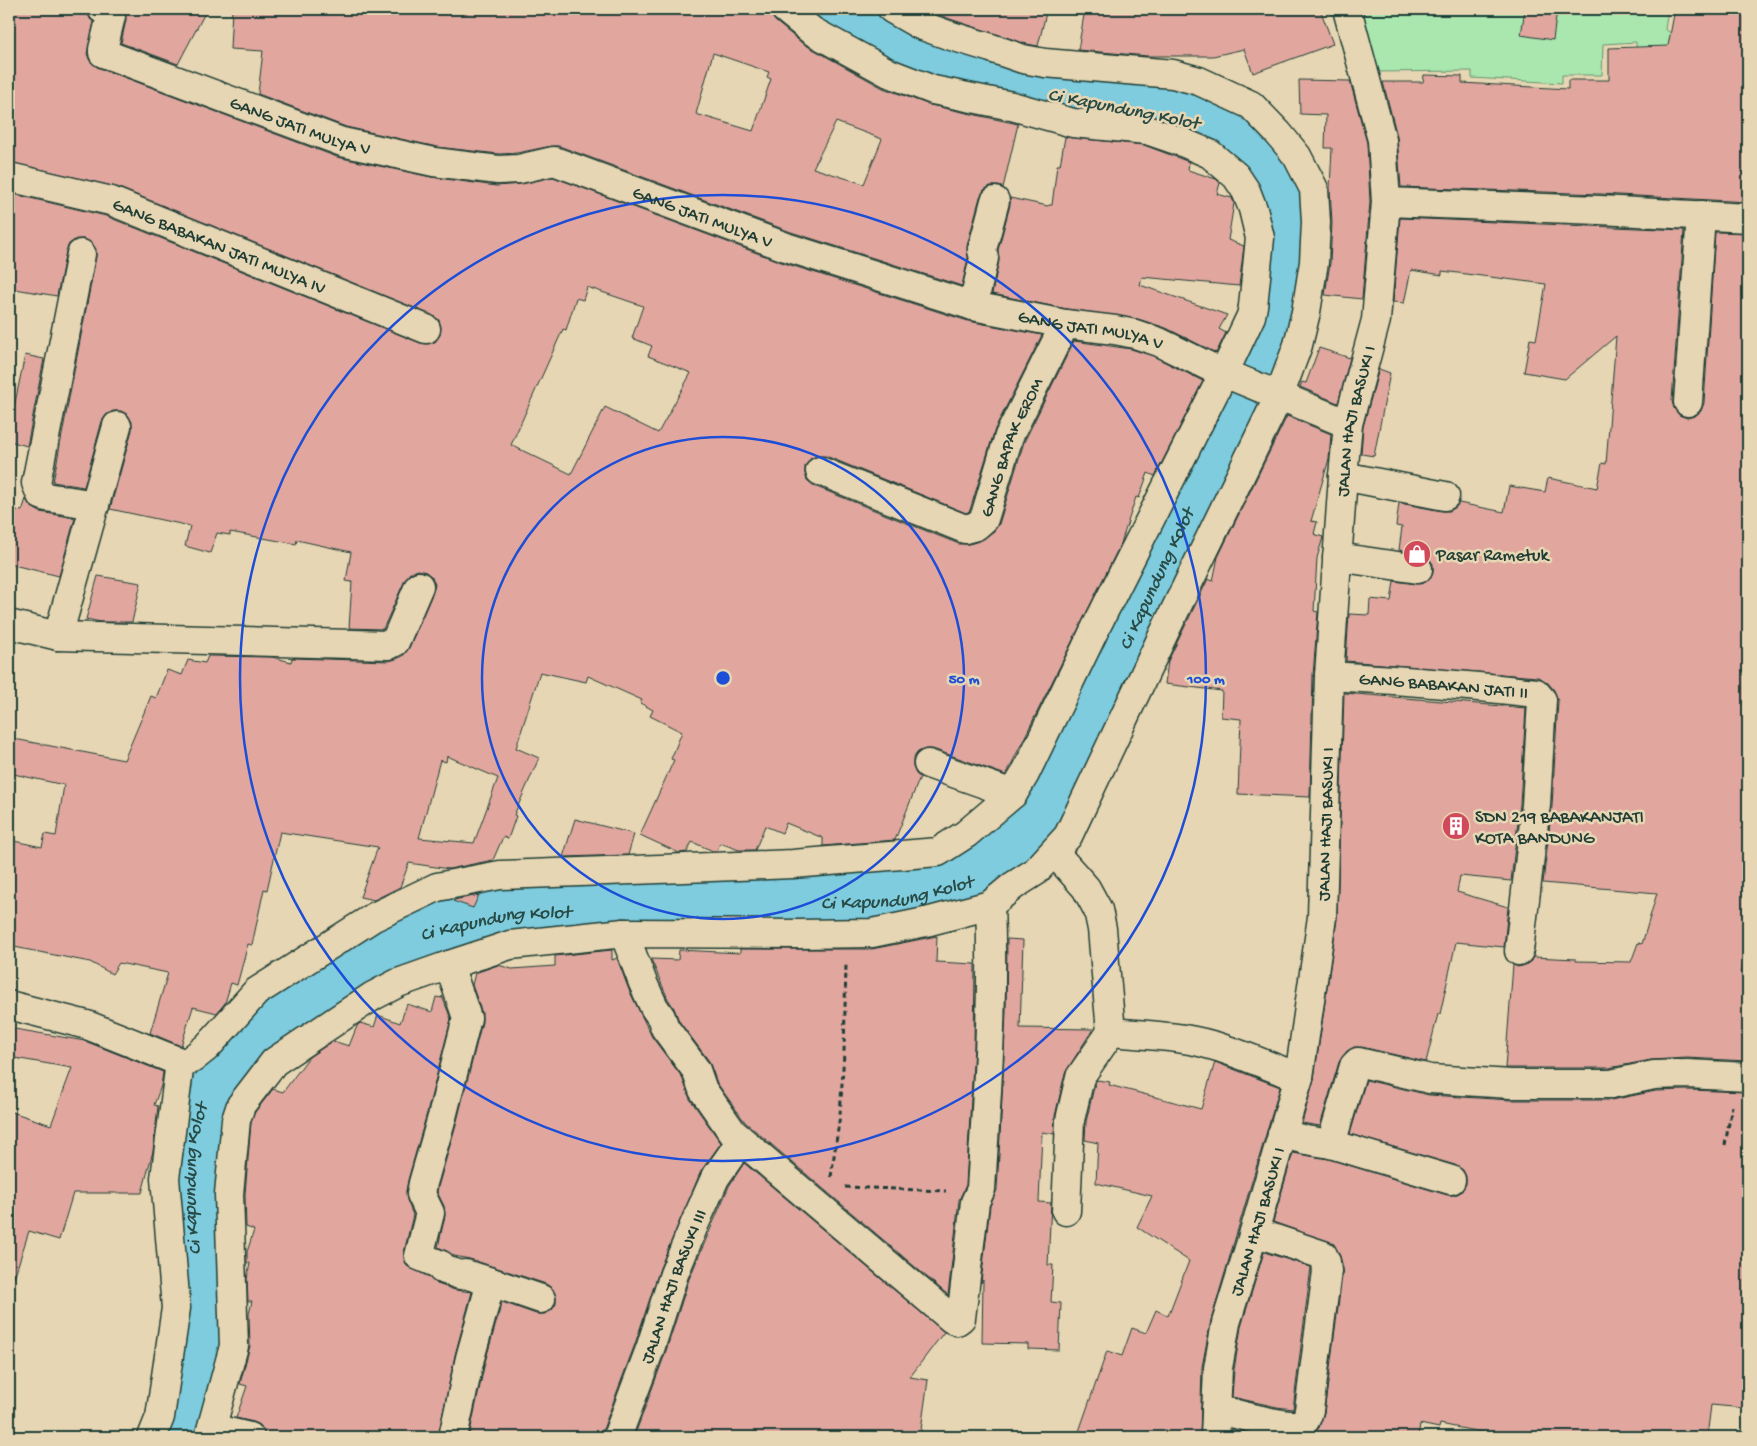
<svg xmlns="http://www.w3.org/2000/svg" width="1757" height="1446" viewBox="0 0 1757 1446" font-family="'Gochi Hand',sans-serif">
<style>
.green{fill:#aae7ae;stroke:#649271}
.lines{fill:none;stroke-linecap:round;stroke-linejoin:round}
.river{stroke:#7fccdf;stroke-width:58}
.building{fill:#e1a79f;stroke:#1f3d34;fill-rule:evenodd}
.minor-casing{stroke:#1f3d34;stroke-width:31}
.path{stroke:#1f3d34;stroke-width:3;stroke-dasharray:5 4;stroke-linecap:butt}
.minor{stroke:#e7d6b3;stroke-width:28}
.ring{fill:none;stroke:#1d4ed8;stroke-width:2.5}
.labels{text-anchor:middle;stroke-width:5;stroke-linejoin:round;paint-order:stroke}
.street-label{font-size:18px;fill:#1f3d34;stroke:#e7d6b3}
.poi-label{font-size:18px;fill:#1f3d34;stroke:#e7d6b3;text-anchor:start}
.water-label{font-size:19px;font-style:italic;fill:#294b45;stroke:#e7d6b3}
.centre{fill:#1d4ed8;stroke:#e7d6b3;stroke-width:2.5}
.ring-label{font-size:15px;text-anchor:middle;font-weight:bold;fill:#1d4ed8;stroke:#e7d6b3;stroke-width:5;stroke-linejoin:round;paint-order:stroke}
</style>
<rect width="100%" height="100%" fill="#e7d6b3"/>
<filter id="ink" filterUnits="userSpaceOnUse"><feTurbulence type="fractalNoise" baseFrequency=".02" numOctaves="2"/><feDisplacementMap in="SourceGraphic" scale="10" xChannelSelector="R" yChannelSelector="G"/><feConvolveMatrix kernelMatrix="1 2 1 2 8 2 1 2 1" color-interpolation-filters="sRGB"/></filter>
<g filter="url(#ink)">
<!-- green -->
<path class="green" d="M1355,9h313l-3,20 7,5v26h-35l-1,-18 -33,2 -1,31h-40v8l-90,-5v-7l-100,1z"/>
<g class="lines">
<!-- river -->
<path class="river" id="s1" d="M178,1437l10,-23 10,-56v-69l-10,-78 1,-67 16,-58 32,-32 110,-82 81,-41 85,-19 386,-13 79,-21 55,-47 43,-85 204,-434 6,-69 -11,-45 -27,-49 -42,-27 -77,-18 -128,-20 -124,-41 -39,-34"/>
</g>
<!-- building -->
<g class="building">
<path d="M9,9h78l3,10 4,3 -7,32 3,7 7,6 240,90 94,20 65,9 26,-2 31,-7 228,85 187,59 74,14 -47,94 -25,81 -2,2 -2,1 -140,-57h-8l-7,2 -6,8v8l2,6 7,6 145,58h10l11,-3 14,-10 5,-7 25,-82 50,-101 57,8 22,7 50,25 -48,95 -7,-3 -9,25 -3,-1 -15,46 -115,232 -73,-26h-8l-7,3 -5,7v8l3,7 4,3 -25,63 -72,6v-8l-37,-15 -4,10 -17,-7 -10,24h-16l-19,-7 -3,8h-4l-21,-9 -5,10 -8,1 -39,-18 34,-75 -3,-1 11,-27 -32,-16 3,-6 -13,-7 2,-3 -54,-24 -2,6 -46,-10 -24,76 23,10 -25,57 2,1 -8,23 -5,-2 -10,23 -44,9 -40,-6 -9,24 -26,13 -14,-3 18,-50 -98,-15 -13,58 -3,-1 -12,56 -4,-1 -11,41 -6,-2 -6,20 -8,10 -24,-6 -12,39 -31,-13 18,-60 -49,-10 -7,11 -22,-12 -81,-16v-106l33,7 3,-13 11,2 8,-51 -55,-12v-35l115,22 27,-64 5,2 11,-28 15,5 6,-15 17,3 3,-7 64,1 19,5 1,-4 97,3 7,-2 7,-3 6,-8 24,-56 2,-7 -3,-8 -6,-5 -8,-2 -8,3 -5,7 -22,49 -34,-1 3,-46 -6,-1 5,-29 -54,-12 -1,4 -66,-12v3l-13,-2 -7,20 -25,-7 5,-20 -80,-17 22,-79v-8l-4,-7 -7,-4h-8l-7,4 -4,6 -18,66 -31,-5 43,-225v-8l-4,-6 -8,-4h-8l-7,5 -3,7 -9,45 -48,-8v-95l97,23 314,127 8,1 7,-2 5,-7 1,-8 -2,-7 -7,-5 -315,-128 -108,-25zM587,287l56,19 -11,32 20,8 -4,10 43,17 -33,60 -53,-26 -34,67 -60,-29 52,-116 3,1 10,-32 7,2zM447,756l51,22 -24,65 -55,-5 21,-78 6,2z"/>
<path d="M125,9h82l-29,55 -57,-21 5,-23z"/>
<path d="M232,9h472l21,6 1,-6h42l7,12 27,22 81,45 47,17 88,19 -15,64 -4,-2h-9l-6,4 -4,7 -13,49 1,12 -6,28 -171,-54 -232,-86h-8l-34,7 -18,1 -62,-7 -91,-20 -88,-33 5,-43 -33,-2zM713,53l56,19 -2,5 4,2 -18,52 -57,-17zM836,122l46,17 -18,45 -51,-16z"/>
<path d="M923,9h124l-9,37 -11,-2 -74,-24z"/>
<path d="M1085,9h235l13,35 -80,29 -9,-24 -31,7h-65l-70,-6z"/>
<path d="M1525,9h32l-4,31 -32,-5z"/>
<path d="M1675,9h73v193l-147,-8 -200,-7 -4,-51 -14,-54h40l1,-7 38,1v7l106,6v-9h41v-32l59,-2z"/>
<path d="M1299,80l51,1 17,62 3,59 -8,97 -37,-4 5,-32 2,-40 -2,-35 2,-40h-7l1,-33 -26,-1z"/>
<path d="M1065,137l79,8 32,12 13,5 -1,8 28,9 4,4 -3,11 15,4 2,5 -6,37 16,6 -5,40 -97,-9 -2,8 87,30 -8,14 7,4 -10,20 -50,-25 -28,-9 -71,-10 -75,-15 7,-33 -1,-11 12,-45v-7l38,8 1,-1h3l5,-40h3z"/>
<path d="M1400,218l284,12 -12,171 2,7 5,7 8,3 8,-2 6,-5 3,-8 11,-171 33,1v713l-7,27 7,2v86l-61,-3 -36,2 -42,8h-104l8,-103 5,2 7,-2 6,-4 2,-4 43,2v2l55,1 7,-19 4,1 15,-51 -114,-10 9,-77 6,-105 -4,-11 -6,-7 -10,-6 -26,-2 -166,-14 3,-47 20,1 1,-16 21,2 3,-20 22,3 8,-1 6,-5 3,-6v-8l-5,-7 -8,-3 -21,-4 3,-23 -6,-1 3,-23 43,8h8l6,-4 3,-4 45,9 5,-26 36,6 3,-14 49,10 5,-25 4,1 10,-128 -51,43 -41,-7 6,-33 6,1 10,-56 -104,-13v4l-31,-5 -7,33 -11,-1z"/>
<path d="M1319,348l31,10 -12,45 -38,-16 2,-5 4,1z"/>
<path d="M25,355l19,4 -17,87 -18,-5v-10z"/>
<path d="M1379,369l11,4 -16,83 -13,-2 2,-27z"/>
<path d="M1287,416l44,18 -2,25 -18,62 6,1 -3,12 9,3 -6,21 -3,53 4,1 -5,63 -3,122 -72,-3 3,-75 -20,-2 1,-26 -57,-7 3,-23 40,-82 5,2 5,-24z"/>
<path d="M26,499l4,7 10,6 35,6 -16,58 -50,-12v-55l13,2z"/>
<path d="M98,576l43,7 -9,39h-31l-15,-3z"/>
<path d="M1344,693l182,15 -6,96 -9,77 -51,-5 -3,16 51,15 -4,40 -48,-5 -16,72h-2l-12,48 -64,-15h-8l-7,4 -8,11 -19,64 -18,-3 12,-44 23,-160z"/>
<path d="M575,819l59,15 -6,21 -65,2z"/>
<path d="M479,895l-6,13 -20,-7 1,-1z"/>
<path d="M937,936l-1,26 39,2 -1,82 -8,139 -7,15 -11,95 -203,-173 -28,-39 -8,-22 -30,-40 -5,-13 -6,-9 -17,-40 27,1 1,-10 61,3v-4h132z"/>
<path d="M1007,939l16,1 -3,88 73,1 -28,44 -10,43 -1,18 -12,-2 -3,70 12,1 -3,62h5l-2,37 10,1 -2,47 -31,-1v-5l-46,-1 1,-63 -2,3 9,-77 7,-16 4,-71 5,-107z"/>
<path d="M612,950v10l5,-2 12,32 23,47 30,40 8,22 31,44 -20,28 -41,97 -25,76 -33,88v5h-133l16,-75 17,-60 34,12h8l8,-4 4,-6v-8l-3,-7 -7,-5 -76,-25 -16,-3 -7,-5 -9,-4 7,-31 -1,-10 -7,-14 1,-5 19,-66 25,-99v-9l-10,-28 3,-12 23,-8 14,4 43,-3v-10z"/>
<path d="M442,996l9,23 -24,94 -19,67 -2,11 1,9 6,15 -9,37v7l3,7 22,11 8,7 18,6 17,2 -17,63 -17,82h-163l-10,-3 -5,-9 -6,-3 -18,-4 11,-32 -7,-2 10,-38 -1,-32 3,-13h-4l-1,-22 3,-16h-3v-11l7,-22 -8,-3 -1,-33 6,-71 4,-11 18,-23 10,3 26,-35 24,-16 16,5 8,-20 3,-3 14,4 4,-12 22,8 7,-19 25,8 4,-15 6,1z"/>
<path d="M9,1028l76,13 78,31 -2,14 -7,19 4,1 -5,45 -11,42h-69l-14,47 -30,-9 -15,47 -5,-1v-166l42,14 21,-57 -63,-11z"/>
<path d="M1215,1062l65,25 -69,233 -9,47 -2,70h-123l30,-86 15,5 10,-28 14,5 10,-23 12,6 21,-55 -52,-34 15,-31 -56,-13 2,-40 -13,-3 1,-18 9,-39 2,-3 13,2 -1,3 92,24z"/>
<path d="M1366,1080l63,15 81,5h101l45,-9 31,-1 61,2v273l-4,43 -33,-3 -4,32h-201l-66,-13 -1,4 -19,-4 -2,13h-109l10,-9 5,-15 19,-144 -3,-13 -7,-13 -60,-21 20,-69 35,6 119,36h8l6,-3 5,-8v-8l-3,-6 -8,-5 -105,-31z"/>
<path d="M744,1163l200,169 -34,45 18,3 -8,57h-286l31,-83 24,-75 40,-93z"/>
<path d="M1264,1252l47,15 -18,142 -16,-2 -45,-10 2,-27 7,-43z"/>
<path d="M1231,1429l26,6 10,2h-36z"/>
</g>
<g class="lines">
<defs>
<g id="minor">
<path id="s2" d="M102,9l8,3 1,4 -8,33v4l239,89 92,20 64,8 21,-1 35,-8 232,86 187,59 92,18 50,6 20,4 24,8 53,26 136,56"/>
<path id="s3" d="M9,177l102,24 315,128"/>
<path d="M1386,202l214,8 148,8"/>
<path d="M81,254l-45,229 5,12 5,2 49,8"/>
<path d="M973,306l11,-48 -2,-8 13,-49"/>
<path d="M1688,402l13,-187"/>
<path id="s4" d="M820,471l145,58 11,-3 8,-7 25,-83 56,-112"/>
<path d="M1343,476l102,20"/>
<path d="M1337,557l81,12"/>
<path d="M9,624l49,12 331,9 6,-3 24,-56"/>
<path d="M58,636l59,-210"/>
<path id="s5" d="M1329,676c69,4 138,9 207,17l6,7 -6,105 -17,146"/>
<path d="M928,764l85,30"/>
<path d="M1054,852l32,36 12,22 4,19 9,103 -31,45 -10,43 -4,91"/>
<path d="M624,933l19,50 11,24 7,10 4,11 31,42 7,20 30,43 219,186 5,2 4,-3 14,-116 6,-13c6,-95 13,-189 9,-284"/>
<path d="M449,965l18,53 -25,99 -19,66 -2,11 9,19 -11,43 22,9 1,4 18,6 5,-1 26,8 -21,76 -17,79"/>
<path d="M9,1005l78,20 93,37h6l6,-3 15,-12 49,-55 118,-75 63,-30 63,-12 293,-11 145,-12 28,-18 47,-40 12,-20 72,-149 127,-252 27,-57 2,-10 7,-68 -7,-29 -7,-18 -10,-15 -26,-22 -28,-12 -35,-12 -74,-7 -61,-17 -79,-16 -44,-17 -77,-42 -27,-22"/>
<path d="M1111,1032c33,3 69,4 100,13 30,8 58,22 88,32"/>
<path d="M1282,1134l24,6 25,4 120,36"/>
<path d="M1331,1144l23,-78 4,-4 72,17 81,5h100l43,-9 33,-1 61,3"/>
<path d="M491,1282l50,17"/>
<path d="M1216,1409c15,3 75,21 86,15 4,-3 6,-9 7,-14l18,-139 -1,-9 -3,-7 -69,-23"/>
<path d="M212,1428l38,9"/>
<path d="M152,1437l8,-20 16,-109 -11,-130 15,-116"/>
<path d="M209,1437l25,-91 -5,-152 7,-74 5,-15 33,-43 99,-66 25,-13 51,-18 61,-20 114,-12 174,1 74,-1 58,-12 60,-16 23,-19 22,-14 33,-36 96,-203 115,-237 19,-51 8,-33 8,-50 2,-40 -2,-33 -17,-33 -19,-23 -27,-28 -52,-24 -26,-7 -128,-11 -22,-4 -32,-11 -43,-13 -28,-10 -28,-16"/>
<path id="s6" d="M617,1437l33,-88 24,-75 21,-51 20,-45 26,-37"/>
<path id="s7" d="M1215,1437l3,-69 8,-45 28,-91 45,-155 23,-160 7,-241 14,-200 5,-52 28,-104 10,-118 -4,-62 -35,-131"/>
</g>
</defs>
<!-- minor casing -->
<use href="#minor" class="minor-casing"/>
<!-- path -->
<g class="path">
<path d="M1725,1145l7,-39"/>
<path d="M831,1177l9,-62 4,-62 2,-89"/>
<path d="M845,1187l101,4"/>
</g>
<!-- minor -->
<use href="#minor" class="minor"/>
</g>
</g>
<!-- distance rings -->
<g class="ring">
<circle cx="723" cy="678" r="241"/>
<circle cx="723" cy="678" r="483"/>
</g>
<!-- icons -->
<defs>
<symbol id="shop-disc" viewBox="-11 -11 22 22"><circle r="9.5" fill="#d1495b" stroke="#e7d6b3"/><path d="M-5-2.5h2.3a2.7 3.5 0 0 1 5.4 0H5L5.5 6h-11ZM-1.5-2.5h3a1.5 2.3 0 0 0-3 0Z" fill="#fff"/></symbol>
<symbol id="building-disc" viewBox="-11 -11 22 22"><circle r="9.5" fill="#d1495b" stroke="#e7d6b3"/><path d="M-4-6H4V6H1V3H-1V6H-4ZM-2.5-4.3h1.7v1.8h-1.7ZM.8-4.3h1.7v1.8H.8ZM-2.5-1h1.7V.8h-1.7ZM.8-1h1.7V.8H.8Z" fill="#fff"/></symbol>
</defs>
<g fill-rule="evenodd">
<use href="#shop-disc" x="1401" y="538" width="32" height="32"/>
<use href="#building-disc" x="1440" y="810" width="32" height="32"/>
</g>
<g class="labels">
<!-- street labels -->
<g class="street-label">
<text dy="6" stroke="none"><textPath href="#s2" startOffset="261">GANG JATI MULYA V</textPath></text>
<text dy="6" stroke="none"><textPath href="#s2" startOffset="680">GANG JATI MULYA V</textPath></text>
<text dy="6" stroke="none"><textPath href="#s3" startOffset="222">GANG BABAKAN JATI MULYA IV</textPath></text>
<text dy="6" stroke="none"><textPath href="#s2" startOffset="1085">GANG JATI MULYA V</textPath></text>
<text dy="6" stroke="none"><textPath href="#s7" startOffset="1031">JALAN HAJI BASUKI I</textPath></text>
<text dy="6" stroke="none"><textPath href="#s4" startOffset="255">GANG BAPAK EROM</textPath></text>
<text dy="6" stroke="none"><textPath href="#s5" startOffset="115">GANG BABAKAN JATI II</textPath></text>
<text dy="6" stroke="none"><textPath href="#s7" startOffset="626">JALAN HAJI BASUKI I</textPath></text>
<text dy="6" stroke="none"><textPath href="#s7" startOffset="221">JALAN HAJI BASUKI I</textPath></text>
<text dy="6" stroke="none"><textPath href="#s6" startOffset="161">JALAN HAJI BASUKI III</textPath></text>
</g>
<!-- poi labels -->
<g class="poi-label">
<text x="1436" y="560">Pasar Rametuk</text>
<text x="1475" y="822">SDN 219 BABAKANJATI<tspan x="1475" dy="21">KOTA BANDUNG</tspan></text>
</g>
<!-- water labels -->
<g class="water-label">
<text transform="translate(1124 107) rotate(11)" y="7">Ci Kapundung Kolot</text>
<text dy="7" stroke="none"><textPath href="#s1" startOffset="1538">Ci Kapundung Kolot</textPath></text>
<text dy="7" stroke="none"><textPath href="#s1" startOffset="1102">Ci Kapundung Kolot</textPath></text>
<text dy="7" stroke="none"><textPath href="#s1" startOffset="698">Ci Kapundung Kolot</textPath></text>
<text dy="7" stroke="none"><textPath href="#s1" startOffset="262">Ci Kapundung Kolot</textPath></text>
</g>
</g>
<circle cx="723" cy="678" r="8" class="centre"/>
<g class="ring-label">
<text x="964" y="683">50 m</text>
<text x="1206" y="683">100 m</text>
</g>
<!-- margin -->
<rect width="1757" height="1446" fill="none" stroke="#e7d6b3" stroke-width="30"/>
<rect x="15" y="15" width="1727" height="1416" fill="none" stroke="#1f3d34" stroke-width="2" filter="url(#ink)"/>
</svg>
